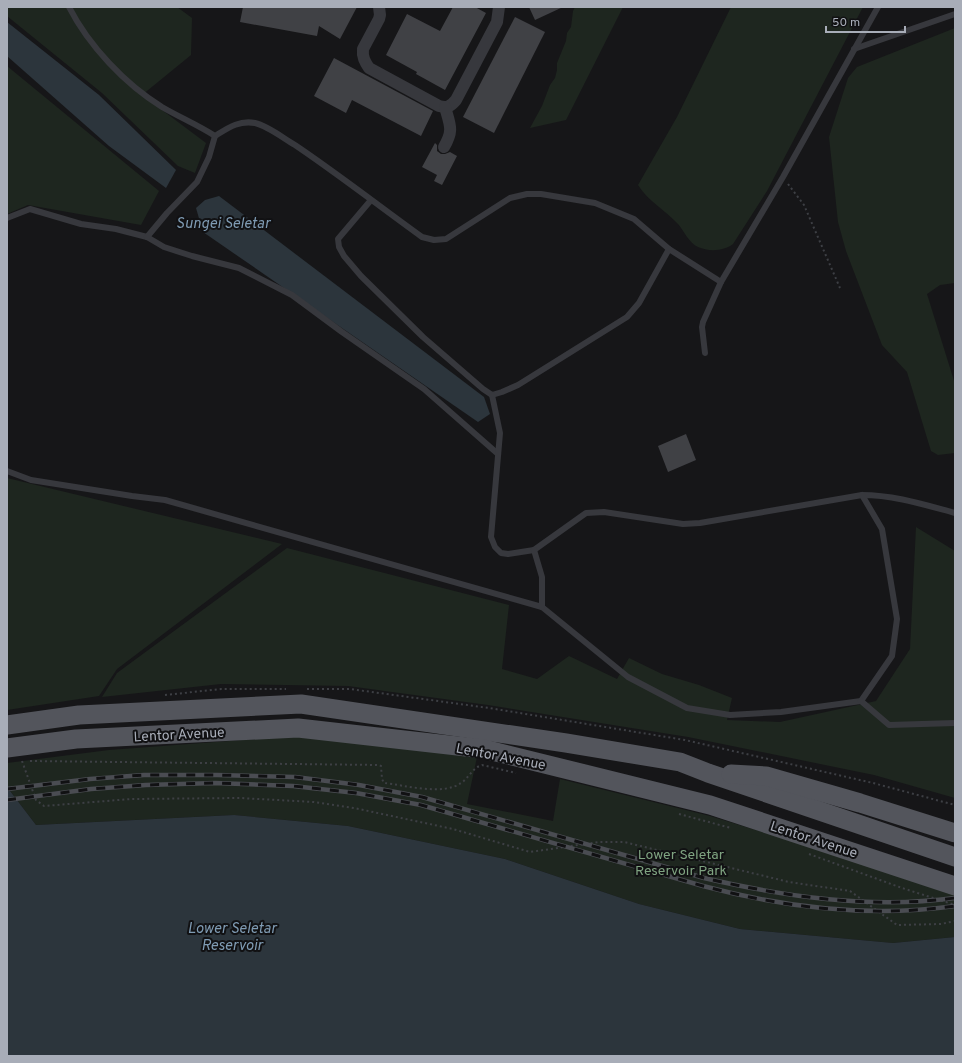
<svg xmlns="http://www.w3.org/2000/svg" width="962" height="1063" viewBox="0 0 962 1063" font-family="Overpass,sans-serif">
<style>
.green{fill:#1e261f}
.water{fill:#2c353c}
.building{fill:#404145}
.lines{fill:none;stroke-linecap:round;stroke-linejoin:round}
.path{stroke:#3d3f44;stroke-width:2;stroke-dasharray:2 3;stroke-linecap:butt}
.service{stroke:#37383d;stroke-width:6}
.minor{stroke:#37383d;stroke-width:12}
.primary{stroke:#53555c;stroke-width:19}
.rail-casing{stroke:#4a4c52;stroke-width:4.5}
.rail{stroke:#111113;stroke-width:3;stroke-dasharray:9;stroke-linecap:butt}
.labels{text-anchor:middle;stroke-width:4;stroke-linejoin:round;paint-order:stroke}
.street-label{font-size:14px;fill:#a8adb8;stroke:#111113}
.park-label{font-size:14px;fill:#7fa381;stroke:#111113}
.water-label{font-size:15px;font-style:italic;fill:#7f9bb3;stroke:#111113}
</style>
<rect width="100%" height="100%" fill="#161618"/>
<!-- green -->
<g class="green">
<path d="M7,7h170l15,11 -1,37 -49,40 64,48 -11,30 -17,-7 -76,-73 -95,-77z"/>
<path d="M575,7h48l-57,113 -36,8 12,-22 8,-21 5,-7 2,-8v-7l9,-22 1,-8 4,-6 2,-16z"/>
<path d="M731,7h132l-96,184 -34,53c-9,7 -24,8 -35,3 -9,-4 -14,-16 -20,-23 -13,-14 -30,-23 -40,-39l39,-68z"/>
<path d="M955,28v255l-15,2 -13,9 28,90v69l-17,2 -7,-4 -24,-79 -25,-27 -36,-94 -8,-29 -9,-85 19,-59 9,-11z"/>
<path d="M7,66l152,125 -18,34 -113,-20 -21,9z"/>
<path d="M7,478l275,66 -165,125 -18,27 -92,14z"/>
<path d="M916,527l39,24v247l-81,-23 -186,-38 -200,-32 -140,-19 -127,-2 -119,13 15,-24 170,-125 222,57 -7,64 35,10 32,-23 48,23 12,-21 33,16 37,11 33,13 -5,22 53,2 96,-21 34,-52z"/>
<path d="M297,736l180,21 -10,47 86,17 7,-42 150,37 245,75v46l-62,6 -153,-14 -101,-25 -134,-45 -157,-33 -114,-11 -198,10 -29,-38v-24l102,-13z"/>
</g>
<!-- water -->
<g class="water">
<path d="M7,22l92,73 77,75 -10,18 -57,-42 -102,-90z"/>
<path d="M219,196l265,201 6,17 -12,8 -275,-190 -7,-24 9,-8z"/>
<path d="M7,787l29,38 198,-10 114,11 157,33 134,45 101,25 153,14 62,-6v119h-948z"/>
</g>
<!-- building -->
<g class="building">
<path d="M243,7h114l-17,32 -21,-13 -2,10 -77,-14z"/>
<path d="M453,7h22l11,6 -41,77 -29,-16 1,-2 -31,-17 21,-41 33,17z"/>
<path d="M529,7h34l-28,13z"/>
<path d="M515,17l30,15 -51,101 -31,-16z"/>
<path d="M334,58l99,53 -12,25 -69,-36 -6,13 -32,-17z"/>
<path d="M435,143l2,2v6l4,3h4l5,-2 7,4 -15,29 -8,-4 3,-6 -15,-8z"/>
<path d="M686,434l10,26 -28,12 -10,-26z"/>
</g>
<g class="lines">
<!-- path -->
<g class="path">
<path d="M788,184l16,21 36,83"/>
<path d="M307,689h43l139,19 196,32 188,43 82,22"/>
<path d="M165,695l56,-6h65"/>
<path d="M22,761l14,39 8,6 87,-7 109,-1 74,4 40,6 99,21 77,23 69,-10h25l165,40 61,9 47,34 44,-1 14,-3"/>
<path d="M30,761l349,4 2,1 1,13 2,4c20,2 59,13 77,0 8,-5 11,-15 21,-18l34,8"/>
<path d="M679,814l52,14"/>
<path d="M809,854l93,34 53,17"/>
</g>
<!-- service -->
<g class="service">
<path d="M69,7c20,39 56,77 93,100 17,10 36,18 53,29"/>
<path d="M854,49l101,-35"/>
<path d="M371,200l-33,39 1,8 5,9 17,20 62,61 60,52 9,6 10,-3 16,-7 109,-68 12,-14 30,-54"/>
<path d="M7,218l23,-9 51,15 35,5 31,8 17,10 28,9 47,12 53,27 50,37 82,57 74,65"/>
<path d="M147,237l20,-24 30,-31 12,-25 6,-21c13,-8 24,-16 40,-13 13,3 28,15 40,22 43,29 84,61 127,92l12,3 12,-1 64,-41 17,-4h14l54,9 39,16 35,30 52,33"/>
<path d="M705,353l-3,-26 1,-5 18,-40 62,-105 95,-170"/>
<path d="M492,395l8,38 -9,104 4,10 6,6 7,1 26,-4 52,-37 18,-1 79,12 17,-1 162,-28c32,0 63,10 93,18"/>
<path d="M7,471l24,9 101,16 33,4 377,107 86,70 59,31 43,7 51,-3 80,-11 31,-45 5,-37 -15,-90 -20,-34"/>
<path d="M534,550l8,27v30"/>
<path d="M861,701l28,24 66,-2"/>
</g>
<!-- minor -->
<g class="minor">
<path d="M379,7l1,8 -1,4 -16,30c-1,8 2,13 6,19l70,38c8,2 11,1 17,-6l41,-78 2,-15"/>
<path d="M444,147c10,-17 6,-22 1,-40"/>
</g>
<!-- primary -->
<g class="primary">
<path d="M7,725l72,-10 222,-11 265,39 114,19 28,11 247,84"/>
<path d="M7,748l69,-9 222,-11 186,21 226,56 245,81"/>
<path d="M731,774l35,2 94,27 95,30"/>
</g>
<defs>
<g id="rail">
<path d="M7,789l83,-10 54,-4h73l78,2 64,8 63,12 282,81c82,19 167,31 251,20"/>
<path d="M7,800l84,-11 55,-4 69,-2 78,3 63,7 65,12 282,81c83,22 166,32 252,20"/>
</g>
</defs>
<!-- rail casing -->
<use href="#rail" class="rail-casing"/>
<!-- rail -->
<use href="#rail" class="rail"/>
</g>
<g class="labels">
<!-- street labels -->
<g class="street-label">
<text transform="translate(179 734) rotate(-3)" y="5">Lentor Avenue</text>
<text transform="translate(501 756) rotate(11)" y="5">Lentor Avenue</text>
<text transform="translate(814 839) rotate(18)" y="5">Lentor Avenue</text>
</g>
<!-- park labels -->
<g class="park-label">
<text x="681" y="859">Lower Seletar<tspan x="681" dy="16">Reservoir Park</tspan></text>
</g>
<!-- water labels -->
<g class="water-label">
<text x="223" y="228">Sungei Seletar</text>
<text x="232" y="933">Lower Seletar<tspan x="232" dy="17">Reservoir</tspan></text>
</g>
</g>
<!-- border -->
<rect width="962" height="1063" fill="none" stroke="#a8adb8" stroke-width="16"/>
<!-- scale -->
<path d="M826 26v6h79v-6" fill="none" stroke="#a8adb8" stroke-width="2"/>
<text x="832" y="26" font-size="12" fill="#a8adb8" stroke="#111113" stroke-width="3" paint-order="stroke">50 m</text>
</svg>
